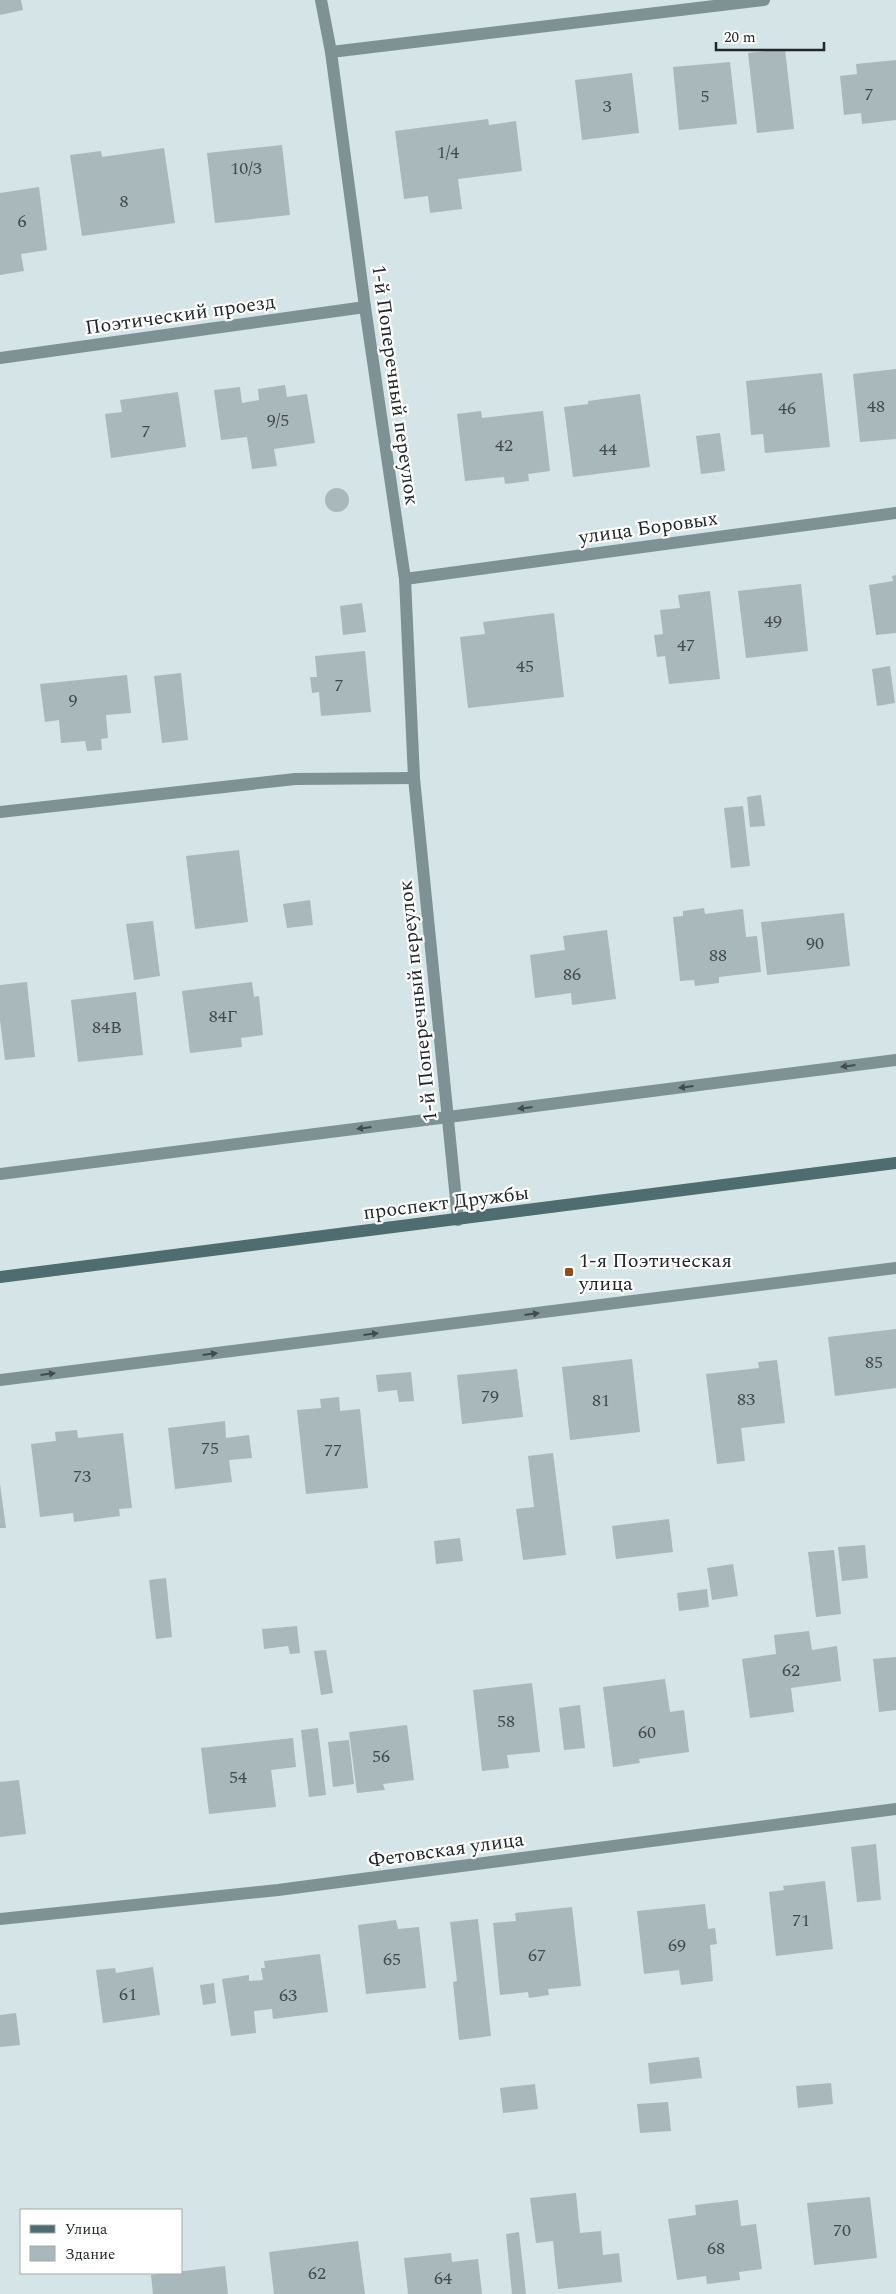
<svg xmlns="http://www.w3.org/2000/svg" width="896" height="2294" viewBox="0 0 896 2294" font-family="Spectral,serif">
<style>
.building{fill:#a9b8ba}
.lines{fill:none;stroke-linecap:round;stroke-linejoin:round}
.street{stroke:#7e9295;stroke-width:12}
.secondary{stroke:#4f6c71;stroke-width:12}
.oneway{fill:#424c4e}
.poi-dot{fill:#904e1d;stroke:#fff;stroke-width:2}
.labels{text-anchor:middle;stroke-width:4.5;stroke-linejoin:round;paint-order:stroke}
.number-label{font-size:18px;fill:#434b4c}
.street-label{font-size:20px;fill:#212728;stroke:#fff}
.poi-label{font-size:20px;fill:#212728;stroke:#fff;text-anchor:start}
</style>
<rect width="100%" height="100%" fill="#d5e4e6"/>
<!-- building -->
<g class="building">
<path d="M0,0h21l2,10 -23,5z"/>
<path d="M785,49l9,80 -37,4 -9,-80z"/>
<path d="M896,60v60l-34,4 -1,-11 -17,2 -4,-39 17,-2 -1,-10z"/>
<path d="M730,62l7,62 -58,6 -6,-63z"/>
<path d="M632,73l7,60 -57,7 -7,-60z"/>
<path d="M488,119l1,6 27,-4 6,50 -64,8 4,30 -32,4 -2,-17 -24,3 -9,-68z"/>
<path d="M282,145l8,70 -75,8 -8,-70z"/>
<path d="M164,148l11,75 -93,13 -12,-81 31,-4 1,6z"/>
<path d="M39,187l8,63 -26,4 3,17 -24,4v-82z"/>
<path d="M896,369v70l-36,3 -7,-68z"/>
<path d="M822,373l8,74 -65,6 -2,-19 -12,1 -5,-54z"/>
<path d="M285,385l2,12 20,-3 8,49 -41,6 3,17 -25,3 -5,-32 -26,3 -7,-50 26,-3 2,16 17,-3 -1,-11z"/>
<path d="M178,392l8,55 -75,11 -6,-44 17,-2 -2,-12z"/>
<path d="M640,394l10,73 -77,10 -9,-70 24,-3v-3z"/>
<path d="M481,411l1,7 61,-7 7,60 -22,3 1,7 -24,3 -1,-7 -39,4 -8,-67z"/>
<path d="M720,433l5,38 -24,3 -5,-38z"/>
<circle cx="337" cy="500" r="12"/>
<path d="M896,575v58l-20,2 -7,-50 24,-4 -1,-5z"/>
<path d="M801,584l7,67 -62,7 -8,-67z"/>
<path d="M710,591l10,88 -51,5 -4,-28 -8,1 -3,-22 9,-1 -3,-24 20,-2 -2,-13z"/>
<path d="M362,603l4,29 -23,3 -3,-29z"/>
<path d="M554,613l10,84 -96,11 -8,-71 25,-3 -2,-12z"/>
<path d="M365,651l6,61 -50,4 -2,-24 -7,1 -2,-16h7l-2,-21z"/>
<path d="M890,666l5,37 -18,3 -5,-37z"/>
<path d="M181,673l7,67 -26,3 -8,-67z"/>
<path d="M127,675l4,38 -25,2 2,23 -7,1 1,11 -15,1 -2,-10 -24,2 -2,-23 -14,2 -5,-38z"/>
<path d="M761,795l4,31 -15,1 -3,-30z"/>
<path d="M743,806l7,60 -19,2 -7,-60z"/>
<path d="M239,850l9,72 -53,7 -9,-73z"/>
<path d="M310,900l3,25 -26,3 -4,-24z"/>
<path d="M704,908l1,6 38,-5 3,28 11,-1 4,36 -42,5v6l-24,3 -1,-6 -14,1 -7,-64 10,-1v-5z"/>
<path d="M844,913l6,53 -83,9 -6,-53z"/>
<path d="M153,921l7,55 -26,4 -8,-56z"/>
<path d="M607,930l9,69 -44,6 -1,-12 -36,5 -5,-43 35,-5 -2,-14z"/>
<path d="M27,982l8,75 -30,3 -5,-40v-35z"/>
<path d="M252,982l2,15 5,-1 4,39 -22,3 1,9 -52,6 -8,-62z"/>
<path d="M136,992l7,63 -65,7 -7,-62z"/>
<path d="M896,1329v59l-61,8 -7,-59z"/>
<path d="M632,1359l8,73 -70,8 -8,-73z"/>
<path d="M777,1360l8,63 -44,5 4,33 -28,3 -11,-90 53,-6 -1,-6z"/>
<path d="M517,1369l6,48 -61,7 -5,-49z"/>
<path d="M411,1372l3,29 -15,1 -2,-12 -19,2 -2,-17z"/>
<path d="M339,1397l1,14 20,-2 8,79 -62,6 -9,-84 24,-2 -1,-9z"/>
<path d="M225,1421l1,17 23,-3 3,23 -23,2 3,22 -57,7 -7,-61z"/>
<path d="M77,1430l1,8 45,-5 9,75 -13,1 1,7 -46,6 -1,-9 -33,4 -9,-73 25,-3 -1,-9z"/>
<path d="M553,1453l13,102 -43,5 -7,-51 18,-2 -6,-51z"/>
<path d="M0,1484l6,44h-6z"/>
<path d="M669,1519l4,33 -57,7 -4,-33z"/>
<path d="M460,1538l3,23 -27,3 -2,-23z"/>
<path d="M865,1545l3,33 -26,3 -4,-34z"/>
<path d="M834,1550l7,64 -25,3 -8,-65z"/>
<path d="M733,1564l5,32 -26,4 -5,-32z"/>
<path d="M166,1578l6,59 -16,2 -7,-59z"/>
<path d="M707,1589l2,18 -30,4 -2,-18z"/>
<path d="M297,1626l3,27 -10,1 -2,-8 -24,3 -2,-20z"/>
<path d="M809,1631l3,19 25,-4 4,35 -50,7 3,24 -44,6 -8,-59 34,-5 -2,-19z"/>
<path d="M326,1650l7,43 -12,2 -7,-44z"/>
<path d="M896,1657v53l-17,2 -6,-53z"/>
<path d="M665,1679l5,33 14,-2 5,42 -50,7 1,4 -27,4 -10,-80z"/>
<path d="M532,1683l8,69 -33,3 2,13 -27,3 -9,-81z"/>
<path d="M580,1705l5,43 -21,2 -5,-42z"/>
<path d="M407,1725l7,55 -31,4 2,6 -28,3 -8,-61z"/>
<path d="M318,1728l8,67 -17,2 -8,-67z"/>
<path d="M293,1738l3,29 -25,3 5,37 -67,7 -8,-66z"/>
<path d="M349,1740l5,44 -21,3 -5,-45z"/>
<path d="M19,1780l7,54 -26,3v-55z"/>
<path d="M876,1844l5,56 -24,2 -6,-55z"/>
<path d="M825,1881l8,68 -57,7 -7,-64 15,-2 -1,-4z"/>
<path d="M705,1904l3,25 7,-1 2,16 -7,1 3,36 -32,4 -2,-15 -35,4 -7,-63z"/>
<path d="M572,1907l9,79 -33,3 1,6 -20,3 -1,-6 -28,3 -7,-72 23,-2 -1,-8z"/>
<path d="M478,1919l13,117 -32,4 -6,-58 4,-1 -7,-59z"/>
<path d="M396,1920l2,9 21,-2 7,61 -60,6 -8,-69z"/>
<path d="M320,1954l8,58 -55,7 -1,-10 -18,2 2,22 -25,3 -9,-57 27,-4v6l14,-1 -2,-12h4l-1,-7z"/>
<path d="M153,1967l7,48 -57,8 -7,-53 19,-2 1,5z"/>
<path d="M214,1983l2,20 -13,2 -3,-20z"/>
<path d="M16,2013l4,32 -20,2v-32z"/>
<path d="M699,2057l3,21 -52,6 -2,-21z"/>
<path d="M831,2083l2,21 -35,4 -2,-22z"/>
<path d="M535,2084l3,25 -35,4 -3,-25z"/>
<path d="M668,2102l3,29 -31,2 -3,-29z"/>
<path d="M576,2193l4,40 21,-2 2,24 16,-2 3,29 -64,7 -5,-48 -17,2 -6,-45z"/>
<path d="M870,2197l7,61 -63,7 -7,-62z"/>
<path d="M738,2200l3,26 15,-2 6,45 -23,3 1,8 -33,4 -1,-8 -29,4 -9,-61 28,-4 -1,-10z"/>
<path d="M519,2232l7,62h-14l-6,-60z"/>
<path d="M358,2241l7,53h-91l-5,-42z"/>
<path d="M451,2253l1,9 26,-3 4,35h-74l-4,-36z"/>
<path d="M225,2266l3,28h-75l-2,-19z"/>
</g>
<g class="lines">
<!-- street -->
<g class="street">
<path d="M321,0l10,52 34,255 40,272 9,199 44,442"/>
<path d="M331,52l433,-52"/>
<path d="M0,358l365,-51"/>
<path d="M405,579l491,-66"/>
<path d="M0,812l295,-33 119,-1"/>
<path d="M0,1174l896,-114"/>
<path d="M0,1380l896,-112"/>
<path d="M0,1919l278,-29 618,-81"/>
</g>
<!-- secondary -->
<path class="secondary" d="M0,1277l896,-114"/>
</g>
<!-- one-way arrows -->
<defs><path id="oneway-solid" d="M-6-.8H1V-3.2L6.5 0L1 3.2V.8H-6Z" transform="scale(1.25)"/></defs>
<g class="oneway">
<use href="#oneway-solid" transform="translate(848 1066) rotate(173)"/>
<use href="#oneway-solid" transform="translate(686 1087) rotate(173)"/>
<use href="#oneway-solid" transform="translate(525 1108) rotate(173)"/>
<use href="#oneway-solid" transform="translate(364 1128) rotate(173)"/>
<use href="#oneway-solid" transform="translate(532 1314) rotate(-7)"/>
<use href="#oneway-solid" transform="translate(371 1334) rotate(-7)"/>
<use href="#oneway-solid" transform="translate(210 1354) rotate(-7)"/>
<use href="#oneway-solid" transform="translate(48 1374) rotate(-7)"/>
</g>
<!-- markers -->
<rect class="poi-dot" x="564" y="1267" width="10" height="10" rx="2.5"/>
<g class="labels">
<!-- number labels -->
<g class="number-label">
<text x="869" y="100">7</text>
<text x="705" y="102">5</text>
<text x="607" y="112">3</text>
<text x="448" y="158">1/4</text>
<text x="246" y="174">10/3</text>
<text x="124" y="207">8</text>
<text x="22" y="227">6</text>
<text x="876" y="412">48</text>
<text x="787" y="414">46</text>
<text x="278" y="426">9/5</text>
<text x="146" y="437">7</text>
<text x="504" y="451">42</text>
<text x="608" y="455">44</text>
<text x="773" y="627">49</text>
<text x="686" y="651">47</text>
<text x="525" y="672">45</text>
<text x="339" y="691">7</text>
<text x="73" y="706">9</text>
<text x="815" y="949">90</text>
<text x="718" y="961">88</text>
<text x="572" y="980">86</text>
<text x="223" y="1022">84Г</text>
<text x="107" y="1033">84В</text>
<text x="874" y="1368">85</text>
<text x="490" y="1402">79</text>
<text x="746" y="1405">83</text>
<text x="601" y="1406">81</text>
<text x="210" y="1454">75</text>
<text x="333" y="1456">77</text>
<text x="82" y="1482">73</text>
<text x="791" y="1676">62</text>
<text x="506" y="1727">58</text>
<text x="647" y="1738">60</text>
<text x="381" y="1762">56</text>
<text x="238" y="1783">54</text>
<text x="801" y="1926">71</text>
<text x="677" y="1951">69</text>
<text x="537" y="1961">67</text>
<text x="392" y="1965">65</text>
<text x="128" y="2000">61</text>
<text x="288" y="2001">63</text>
<text x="842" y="2236">70</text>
<text x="716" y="2254">68</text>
<text x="317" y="2279">62</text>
<text x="443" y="2284">64</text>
</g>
<!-- street labels -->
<g class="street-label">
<text transform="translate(180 314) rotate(-8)" y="7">Поэтический проезд</text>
<text transform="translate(396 385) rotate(82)" y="7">1-й Поперечный переулок</text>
<text transform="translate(648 527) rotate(-8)" y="7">улица Боровых</text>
<text transform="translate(417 1001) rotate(-96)" y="7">1-й Поперечный переулок</text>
<text transform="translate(446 1202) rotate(-7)" y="7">проспект Дружбы</text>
<text transform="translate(446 1849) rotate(-8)" y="7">Фетовская улица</text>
</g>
<!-- poi labels -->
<g class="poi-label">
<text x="579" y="1267">1-я Поэтическая<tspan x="579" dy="23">улица</tspan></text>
</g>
</g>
<!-- legend -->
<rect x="20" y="2209" width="162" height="65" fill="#ffffff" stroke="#a6a9a9"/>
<rect x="30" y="2225" width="25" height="8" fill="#4f6c71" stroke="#a6a9a9"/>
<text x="65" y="2234" font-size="15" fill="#212728">Улица</text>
<rect x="30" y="2246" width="25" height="15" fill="#a9b8ba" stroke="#a6a9a9"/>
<text x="65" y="2259" font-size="15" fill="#212728">Здание</text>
<!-- scale -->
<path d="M716 42v8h108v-8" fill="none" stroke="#212728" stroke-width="2.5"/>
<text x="724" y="42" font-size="15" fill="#212728" stroke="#ffffff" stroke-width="4" paint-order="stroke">20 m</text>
</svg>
